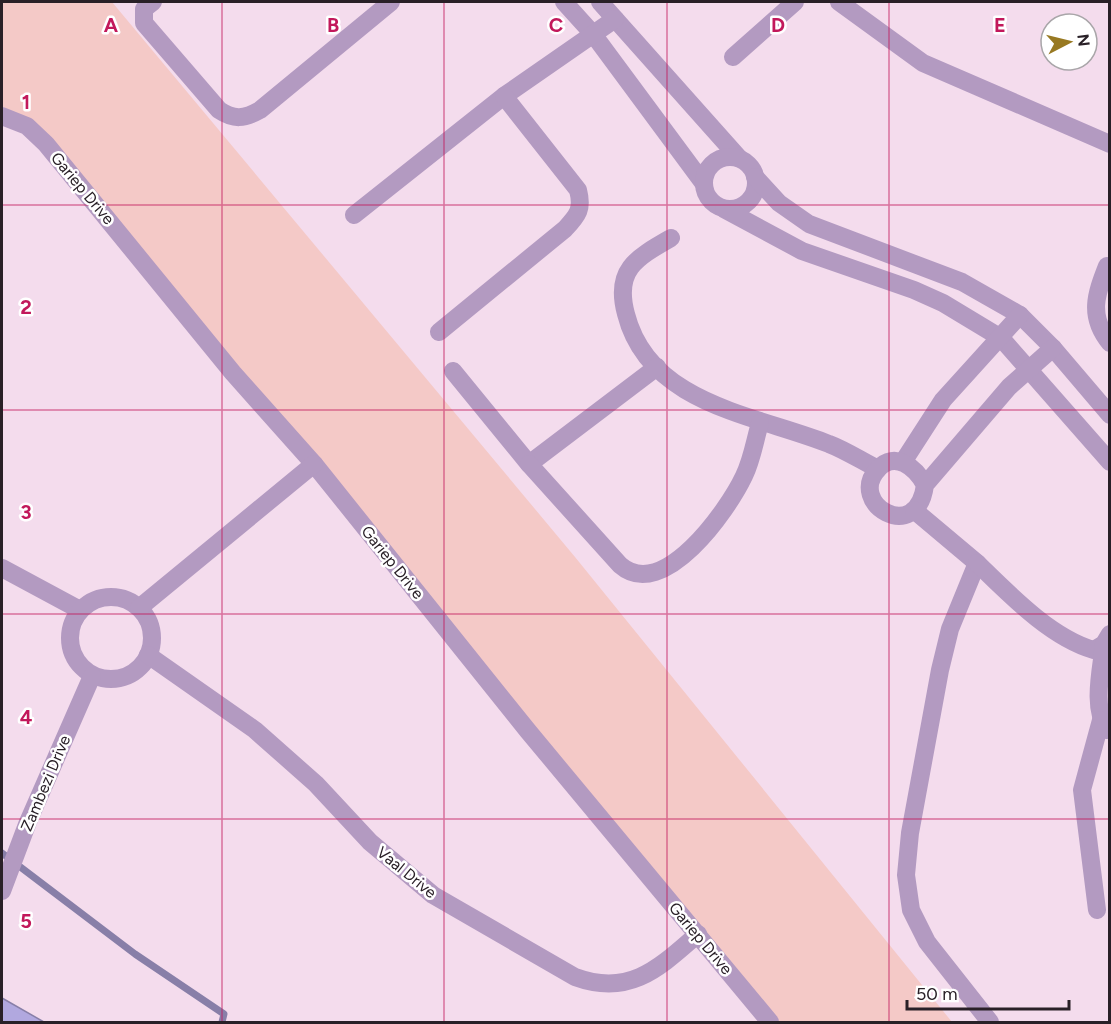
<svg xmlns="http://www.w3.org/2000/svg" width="1111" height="1024" viewBox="0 0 1111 1024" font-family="Figtree,sans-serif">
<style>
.green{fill:#f4c9c7}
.water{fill:#b1a8df;stroke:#887fa8;stroke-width:1.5}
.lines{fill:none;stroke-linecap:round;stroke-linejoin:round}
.stream{stroke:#887fa8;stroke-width:7}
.minor{stroke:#b39ac1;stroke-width:18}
.grid{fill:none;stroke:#c2185b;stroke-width:1.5;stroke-opacity:0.55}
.labels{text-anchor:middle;stroke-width:5;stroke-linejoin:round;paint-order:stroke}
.street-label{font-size:16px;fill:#292027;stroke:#fff}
.grid-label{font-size:20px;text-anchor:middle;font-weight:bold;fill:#c2185b;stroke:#fff;stroke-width:5;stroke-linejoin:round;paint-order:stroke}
</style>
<rect width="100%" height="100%" fill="#f4dced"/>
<!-- green -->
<path class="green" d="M2,2h110l463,555 377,465h-182l-743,-896 -25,-20z"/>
<!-- water -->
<path class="water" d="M2,998l42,24h-42z"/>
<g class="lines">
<!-- stream -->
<path class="stream" d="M2,853l133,101 89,60 -2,8"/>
<!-- minor -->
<g class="minor">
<path d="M153,2l-9,7v14l75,87c15,10 25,9 41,0l131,-108"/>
<path d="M564,2l29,32 111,150"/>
<path d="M600,2l139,156"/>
<path d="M839,2l84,61 187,81"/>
<path d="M733,57l62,-55"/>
<path d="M2,116l25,10 19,18 187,229 81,91 214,267 242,291"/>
<circle cx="730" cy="183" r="26"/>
<path d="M755,177l24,26 30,21 153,58 58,33 33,33 57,67"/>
<path d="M724,209l78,42 112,39 29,13 58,35 109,124"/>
<path d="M354,215l150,-119 111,-77"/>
<path d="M671,238c-35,20 -57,32 -45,76 23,91 131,101 203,130 16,6 33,17 49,25"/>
<path d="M1107,266c-11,28 -19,50 3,77"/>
<path d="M439,332l126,-103c13,-14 18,-20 13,-39l-74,-94"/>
<path d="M453,371l76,93 128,-97"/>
<path d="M903,462l40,-62 77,-85"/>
<path d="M529,464l91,101c43,38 108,-55 124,-89 8,-16 11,-36 16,-53"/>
<path d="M925,485c-9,-17 -30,-35 -47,-16 -32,34 39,77 47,16l84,-98 44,-39"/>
<path d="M914,510l63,53 -27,66 -10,41 -30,163 -4,42 5,35 16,32 63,80"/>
<path d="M977,563c32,31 74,75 117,87l10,-6 6,-10"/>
<path d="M2,568l78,42"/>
<circle cx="111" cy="638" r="41"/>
<path d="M139,608l175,-144"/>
<path d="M1104,644c-3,28 -12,62 3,86"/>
<path d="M148,655l107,75 61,54 54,58 63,53 142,82c55,20 84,-9 123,-43"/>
<path d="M2,891l26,-69 64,-146"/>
<path d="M1097,910l-15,-120 19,-70"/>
</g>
</g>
<!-- grid -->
<path class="grid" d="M222,2v1020M444,2v1020M667,2v1020M889,2v1020M2,205h1108M2,410h1108M2,614h1108M2,819h1108"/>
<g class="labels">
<!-- street labels -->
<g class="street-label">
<text transform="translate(83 188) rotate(50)" y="6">Gariep Drive</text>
<text transform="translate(393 562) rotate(51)" y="6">Gariep Drive</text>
<text transform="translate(45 783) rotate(-67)" y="6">Zambezi Drive</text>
<text transform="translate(407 872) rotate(39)" y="6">Vaal Drive</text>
<text transform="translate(701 938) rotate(50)" y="6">Gariep Drive</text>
</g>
</g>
<g class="grid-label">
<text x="111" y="32">A</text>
<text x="333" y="32">B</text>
<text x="556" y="32">C</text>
<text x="778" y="32">D</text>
<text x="1000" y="32">E</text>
<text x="26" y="109">1</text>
<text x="26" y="314">2</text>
<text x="26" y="519">3</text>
<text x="26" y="724">4</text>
<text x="26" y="928">5</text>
</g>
<!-- border -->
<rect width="1111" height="1024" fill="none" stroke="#292027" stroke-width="6"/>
<!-- north arrow -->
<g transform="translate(1069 42) rotate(83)"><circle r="28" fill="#ffffff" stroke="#a9a6a9" stroke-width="1.5"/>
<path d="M0-4.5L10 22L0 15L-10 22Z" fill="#987922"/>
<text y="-9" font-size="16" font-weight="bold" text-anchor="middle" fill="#292027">N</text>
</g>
<!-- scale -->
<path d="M907 1000v9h162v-9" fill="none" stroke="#292027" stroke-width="3"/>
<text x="916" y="1000" font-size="18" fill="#292027" stroke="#ffffff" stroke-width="4.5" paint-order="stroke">50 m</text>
</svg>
